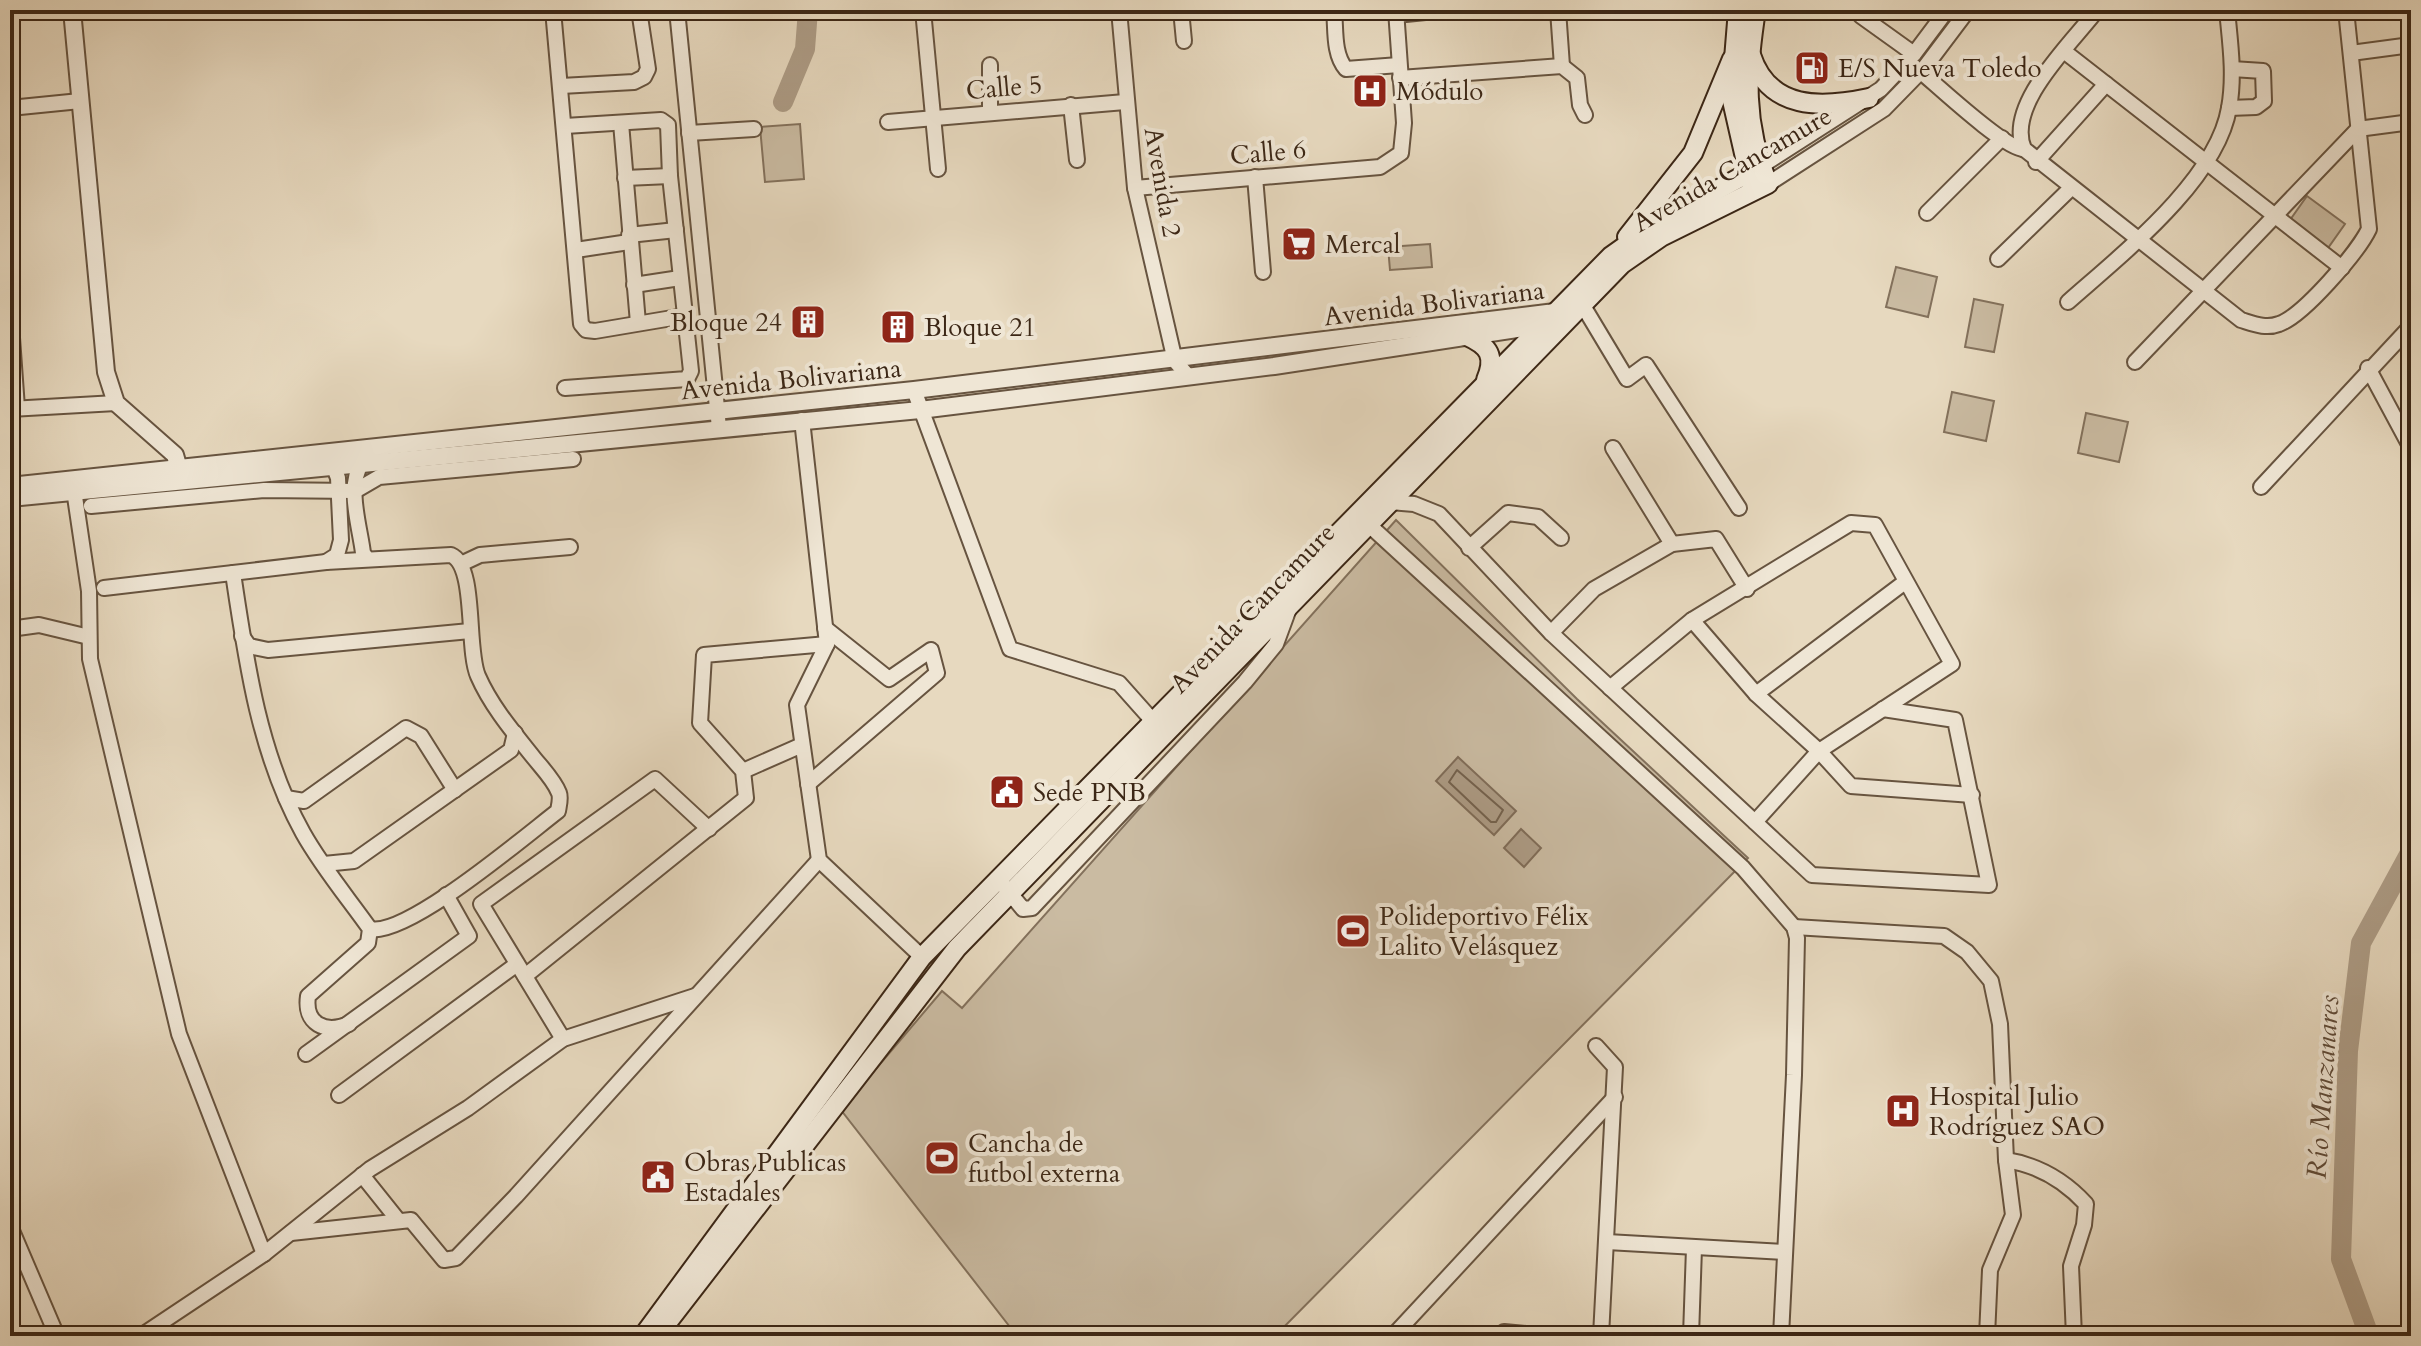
<svg xmlns="http://www.w3.org/2000/svg" width="2421" height="1346" viewBox="0 0 2421 1346" font-family="Cardo,serif">
<style>
.green{fill:#cabba2;stroke:#83715c;stroke-width:2}
.water{fill:#ad9c86;stroke:#806d59;stroke-width:2}
.lines{fill:none;stroke-linecap:round;stroke-linejoin:round}
.shore{stroke:#74624e;stroke-width:2}
.river{stroke:#ad9c86;stroke-width:20}
.minor-casing{stroke:#675440;stroke-width:18}
.tertiary-casing{stroke:#675440;stroke-width:20}
.secondary-casing{stroke:#3c2716;stroke-width:22}
.minor{stroke:#efe6d5;stroke-width:14}
.tertiary{stroke:#efe6d5;stroke-width:16}
.secondary{stroke:#efe6d5;stroke-width:18}
.labels{text-anchor:middle;stroke-width:8;stroke-linejoin:round;paint-order:stroke}
.poi-label{font-size:26px;fill:#3c2716;stroke:#efe6d5;text-anchor:start}
.street-label{font-size:26px;fill:#3c2716;stroke:#efe6d5}
.water-label{font-size:28px;font-style:italic;fill:#5e4a38;stroke:#efe6d5}
</style>
<rect width="100%" height="100%" fill="#e7d9bf"/>
<filter id="stains"><feTurbulence type="fractalNoise" baseFrequency=".0025" numOctaves="4"/><feColorMatrix values="0 0 0 0 .2 0 0 0 0 .09 0 0 0 0 .02 0 0 0 .5 -.17"/></filter>
<radialGradient id="worn" r=".72"><stop offset=".6" stop-color="#630" stop-opacity="0"/><stop offset="1" stop-color="#630" stop-opacity=".3"/></radialGradient>
<!-- green -->
<g class="green">
<path d="M800,124l4,55 -39,3 -5,-55z"/>
<path d="M2307,196l38,28 -17,24 -38,-28z"/>
<path d="M1430,244l2,23 -42,3 -2,-23z"/>
<path d="M1896,267l41,10 -9,40 -42,-10z"/>
<path d="M1974,299l29,6 -9,47 -29,-5z"/>
<path d="M1952,392l42,9 -8,40 -42,-9z"/>
<path d="M2086,413l42,9 -9,40 -41,-9z"/>
<path d="M1396,520l181,179 171,159 -473,478h-258l-176,-226 101,-119 20,17z"/>
</g>
<!-- water -->
<g class="water">
<path d="M1458,757l58,54 -22,24 -58,-54z"/>
<path d="M1521,829l20,19 -17,19 -20,-19z"/>
</g>
<g class="lines">
<!-- shore -->
<path class="shore" d="M1457,770l46,40 -7,12h-5l-42,-40z"/>
<!-- river -->
<g class="river">
<path d="M783,102l22,-53 3,-39"/>
<path d="M2365,1336l2,-6 -26,-71 7,-208 13,-108 50,-92"/>
</g>
<defs>
<g id="minor">
<path d="M553,10l28,314 5,6 9,1 89,-15"/>
<path d="M677,10l42,418"/>
<path d="M923,10l15,159"/>
<path d="M1119,10l16,178 40,173 14,16"/>
<path d="M1181,10l3,31"/>
<path d="M1334,10c2,19 -1,44 12,59l53,-4"/>
<path d="M1558,10l4,56"/>
<path d="M1862,10l-1,6 53,38"/>
<path d="M2097,10c-26,34 -92,95 -73,139l217,171c13,4 25,9 38,4 24,-8 79,-72 90,-95l-23,-219"/>
<path d="M1396,15l49,-5"/>
<path d="M2065,52l277,216"/>
<path d="M2351,53l60,-8"/>
<path d="M990,65v48"/>
<path d="M1920,71c19,16 85,78 104,78"/>
<path d="M1400,78l162,-12 15,12 3,27 5,10"/>
<path d="M561,86l73,-4 10,-5 4,-8 -9,-59"/>
<path d="M1071,105l6,55"/>
<path d="M10,108l70,-7"/>
<path d="M2229,108l27,-1 8,-6 -1,-30 -31,-2"/>
<path d="M888,122l237,-20"/>
<path d="M621,123l17,200"/>
<path d="M565,126l96,-6 7,5 2,51 21,195 -4,8 -122,9"/>
<path d="M689,133l65,-4"/>
<path d="M2036,162l70,-78"/>
<path d="M1761,166l120,-77 33,-35 33,-44"/>
<path d="M1255,177l8,95"/>
<path d="M625,178l45,-2"/>
<path d="M1768,184l116,-75 41,-42 43,-57"/>
<path d="M1135,188l245,-21 21,-14 3,-30 -8,-113"/>
<path d="M1927,213l75,-75"/>
<path d="M629,235l47,-5"/>
<path d="M576,250l53,-8"/>
<path d="M1998,259l72,-70"/>
<path d="M634,285l46,-7"/>
<path d="M2068,302c53,-47 149,-122 161,-194 6,-33 1,-66 -2,-98"/>
<path d="M1582,304l45,75 19,-14 93,143"/>
<path d="M10,310l7,98"/>
<path d="M2135,362l223,-233 53,-7"/>
<path d="M2368,368l43,80"/>
<path d="M914,390l96,259 109,34 41,46"/>
<path d="M10,409l106,-6"/>
<path d="M802,420l25,224 -30,61 22,155 103,97"/>
<path d="M1613,448l59,96"/>
<path d="M362,463c-16,23 -2,64 1,90l4,6"/>
<path d="M2261,487l150,-161"/>
<path d="M74,490l15,101 1,68 89,375 85,220"/>
<path d="M355,491l24,-14 194,-18"/>
<path d="M1390,502l24,2 25,10 112,119 261,242 177,10 -34,-165 -72,-11"/>
<path d="M91,506l173,-16 91,1"/>
<path d="M1368,524l375,344 51,59 3,11 -3,137 -13,261"/>
<path d="M1469,548l39,-35 30,4 23,21"/>
<path d="M326,562l11,-7 4,-15 -3,-62 -3,-8 -7,-4"/>
<path d="M463,563l17,-8 90,-8"/>
<path d="M233,573c13,88 26,181 70,260 19,34 45,65 67,96l-2,14 -60,53c-4,28 17,38 41,28"/>
<path d="M104,588l222,-26 125,-7c26,11 15,94 27,121 13,30 36,57 56,82 8,10 20,22 25,35 2,5 0,12 -1,18 -34,26 -151,126 -188,118"/>
<path d="M1692,620l64,74 63,57 32,35 121,9"/>
<path d="M10,629l29,-4 50,12"/>
<path d="M1551,633l43,-44 78,-45 44,-5 31,50"/>
<path d="M242,636l7,10 19,4 202,-19"/>
<path d="M1610,688l82,-68 159,-97 24,2 77,139 -133,87 -64,71"/>
<path d="M1756,694l149,-112"/>
<path d="M743,771l59,-26"/>
<path d="M808,784l129,-111 -6,-23 -42,29 -64,-51"/>
<path d="M286,798l18,3 102,-73 15,8 34,54"/>
<path d="M324,864l30,-3 157,-111 4,-17"/>
<path d="M1004,886l19,23 9,-1 213,-226 31,-38 14,-38"/>
<path d="M1794,927l150,9 23,16 24,29 9,43 6,136 7,55 -23,55 -3,66"/>
<path d="M525,976l221,-178 -3,-27 -43,-48 4,-68 123,-11"/>
<path d="M563,1039l-82,-135 174,-125 54,50"/>
<path d="M1596,1046l19,21 -14,269"/>
<path d="M306,1054l163,-118 -23,-41"/>
<path d="M339,1095l178,-131"/>
<path d="M2006,1160c32,5 58,20 80,44l-2,21 -13,41 3,70"/>
<path d="M362,1175l36,45"/>
<path d="M10,1226l47,110"/>
<path d="M291,1233l120,-13 33,40 12,-2 60,-62 303,-336"/>
<path d="M1607,1242l177,10"/>
<path d="M1504,1332l45,4"/>
<path d="M141,1336l123,-82 106,-85 98,-61 95,-69 132,-43"/>
<path d="M1393,1336l222,-239"/>
<path d="M1691,1336l3,-88"/>
</g>
<g id="tertiary">
<path d="M72,10l34,362 10,31 59,52 6,21"/>
<path d="M10,486l904,-96 649,-79"/>
<path d="M10,498l910,-88 354,-44 276,-42"/>
</g>
<g id="secondary">
<path d="M1738,10l-7,86 20,88"/>
<path d="M1751,55c18,56 71,53 118,43"/>
<path d="M1627,237l66,-84 39,-94"/>
<path d="M1467,336c22,10 29,20 19,44"/>
<path d="M643,1336l279,-379 689,-701 48,-34 102,-56"/>
<path d="M657,1336l300,-388 665,-684 39,-27 107,-53c-25,-62 -22,-110 -12,-174"/>
</g>
</defs>
<!-- minor casing -->
<use href="#minor" class="minor-casing"/>
<!-- tertiary casing -->
<use href="#tertiary" class="tertiary-casing"/>
<!-- secondary casing -->
<use href="#secondary" class="secondary-casing"/>
<!-- minor -->
<use href="#minor" class="minor"/>
<!-- tertiary -->
<use href="#tertiary" class="tertiary"/>
<!-- secondary -->
<use href="#secondary" class="secondary"/>
</g>
<!-- icons -->
<defs>
<symbol id="fuel-square" viewBox="-11 -11 22 22"><rect x="-9" y="-9" width="18" height="18" rx="4" fill="#8f2418" stroke="#efe6d5"/><path d="M-5.5-6h7V0h2V4h1.3V-2.5L3-4.5l.8-.8L6-3V5H2.5V1h-1V6h-7ZM-4.2-4.7v3.2H.2V-4.7Z" fill="#fff"/></symbol>
<symbol id="hospital-square" viewBox="-11 -11 22 22"><rect x="-9" y="-9" width="18" height="18" rx="4" fill="#8f2418" stroke="#efe6d5"/><path d="M-5-5h3v3.5h4V-5h3V5h-3V1.5h-4V5h-3Z" fill="#fff"/></symbol>
<symbol id="supermarket-square" viewBox="-11 -11 22 22"><rect x="-9" y="-9" width="18" height="18" rx="4" fill="#8f2418" stroke="#efe6d5"/><path d="M-6-5.5h2.5l.6 2H6L4.5 2H-2.5L-4.4-4H-6ZM-1.5 3.2a1.3 1.3 0 1 0 .1 0ZM3 3.2a1.3 1.3 0 1 0 .1 0Z" fill="#fff"/></symbol>
<symbol id="building-square" viewBox="-11 -11 22 22"><rect x="-9" y="-9" width="18" height="18" rx="4" fill="#8f2418" stroke="#efe6d5"/><path d="M-4-6H4V6H1V3H-1V6H-4ZM-2.5-4.3h1.7v1.8h-1.7ZM.8-4.3h1.7v1.8H.8ZM-2.5-1h1.7V.8h-1.7ZM.8-1h1.7V.8H.8Z" fill="#fff"/></symbol>
<symbol id="civic-square" viewBox="-11 -11 22 22"><rect x="-9" y="-9" width="18" height="18" rx="4" fill="#8f2418" stroke="#efe6d5"/><path d="M-.6-6.5H3V-4.5H.6V-3L4-1V1h2V6H-6V1h2V-1L-.6-3ZM-1.2 2.5V6h2.4V2.5Z" fill="#fff"/></symbol>
<symbol id="stadium-square" viewBox="-11 -11 22 22"><rect x="-9" y="-9" width="18" height="18" rx="4" fill="#8f2418" stroke="#efe6d5"/><path d="M0-5a6.5 5 0 1 0 0 10a6.5 5 0 1 0 0-10ZM-3.5-1.8h7v3.6h-7Z" fill="#fff"/></symbol>
</defs>
<g fill-rule="evenodd">
<use href="#fuel-square" x="1792" y="48" width="40" height="40"/>
<use href="#hospital-square" x="1350" y="71" width="40" height="40"/>
<use href="#supermarket-square" x="1279" y="224" width="40" height="40"/>
<use href="#building-square" x="788" y="302" width="40" height="40"/>
<use href="#building-square" x="878" y="307" width="40" height="40"/>
<use href="#civic-square" x="987" y="772" width="40" height="40"/>
<use href="#stadium-square" x="1333" y="911" width="40" height="40"/>
<use href="#hospital-square" x="1883" y="1091" width="40" height="40"/>
<use href="#stadium-square" x="922" y="1138" width="40" height="40"/>
<use href="#civic-square" x="638" y="1157" width="40" height="40"/>
</g>
<g class="labels">
<!-- poi labels -->
<g class="poi-label">
<text x="1838" y="77">E/S Nueva Toledo</text>
<text x="1396" y="100">Módulo</text>
<text x="1325" y="253">Mercal</text>
<text x="782" y="331" text-anchor="end">Bloque 24</text>
<text x="924" y="336">Bloque 21</text>
<text x="1033" y="801">Sede PNB</text>
<text x="1379" y="925">Polideportivo Félix<tspan x="1379" dy="30">Lalito Velásquez</tspan></text>
<text x="1929" y="1105">Hospital Julio<tspan x="1929" dy="30">Rodríguez SAO</tspan></text>
<text x="968" y="1152">Cancha de<tspan x="968" dy="30">futbol externa</tspan></text>
<text x="684" y="1171">Obras Publicas<tspan x="684" dy="30">Estadales</tspan></text>
</g>
<!-- street labels -->
<g class="street-label">
<text transform="translate(1004 87) rotate(-5)" y="9">Calle 5</text>
<text transform="translate(1268 152) rotate(-5)" y="9">Calle 6</text>
<text transform="translate(1732 169) rotate(-30)" y="9">Avenida Cancamure</text>
<text transform="translate(1163 182) rotate(80)" y="9">Avenida 2</text>
<text transform="translate(1434 303) rotate(-7)" y="9">Avenida Bolivariana</text>
<text transform="translate(791 379) rotate(-6)" y="9">Avenida Bolivariana</text>
<text transform="translate(1252 608) rotate(-46)" y="9">Avenida Cancamure</text>
</g>
<!-- water labels -->
<g class="water-label">
<text transform="translate(2322 1087) rotate(-86)" y="10">Río Manzanares</text>
</g>
</g>
<!-- margin -->
<rect width="2421" height="1346" fill="none" stroke="#e7d9bf" stroke-width="40"/>
<rect x="12" y="12" width="2397" height="1322" fill="none" stroke="#3c2716" stroke-width="4"/>
<rect x="20" y="20" width="2381" height="1306" fill="none" stroke="#3c2716" stroke-width="2"/>
<rect width="100%" height="100%" filter="url(#stains)"/>
<rect width="100%" height="100%" fill="url(#worn)"/>
</svg>
